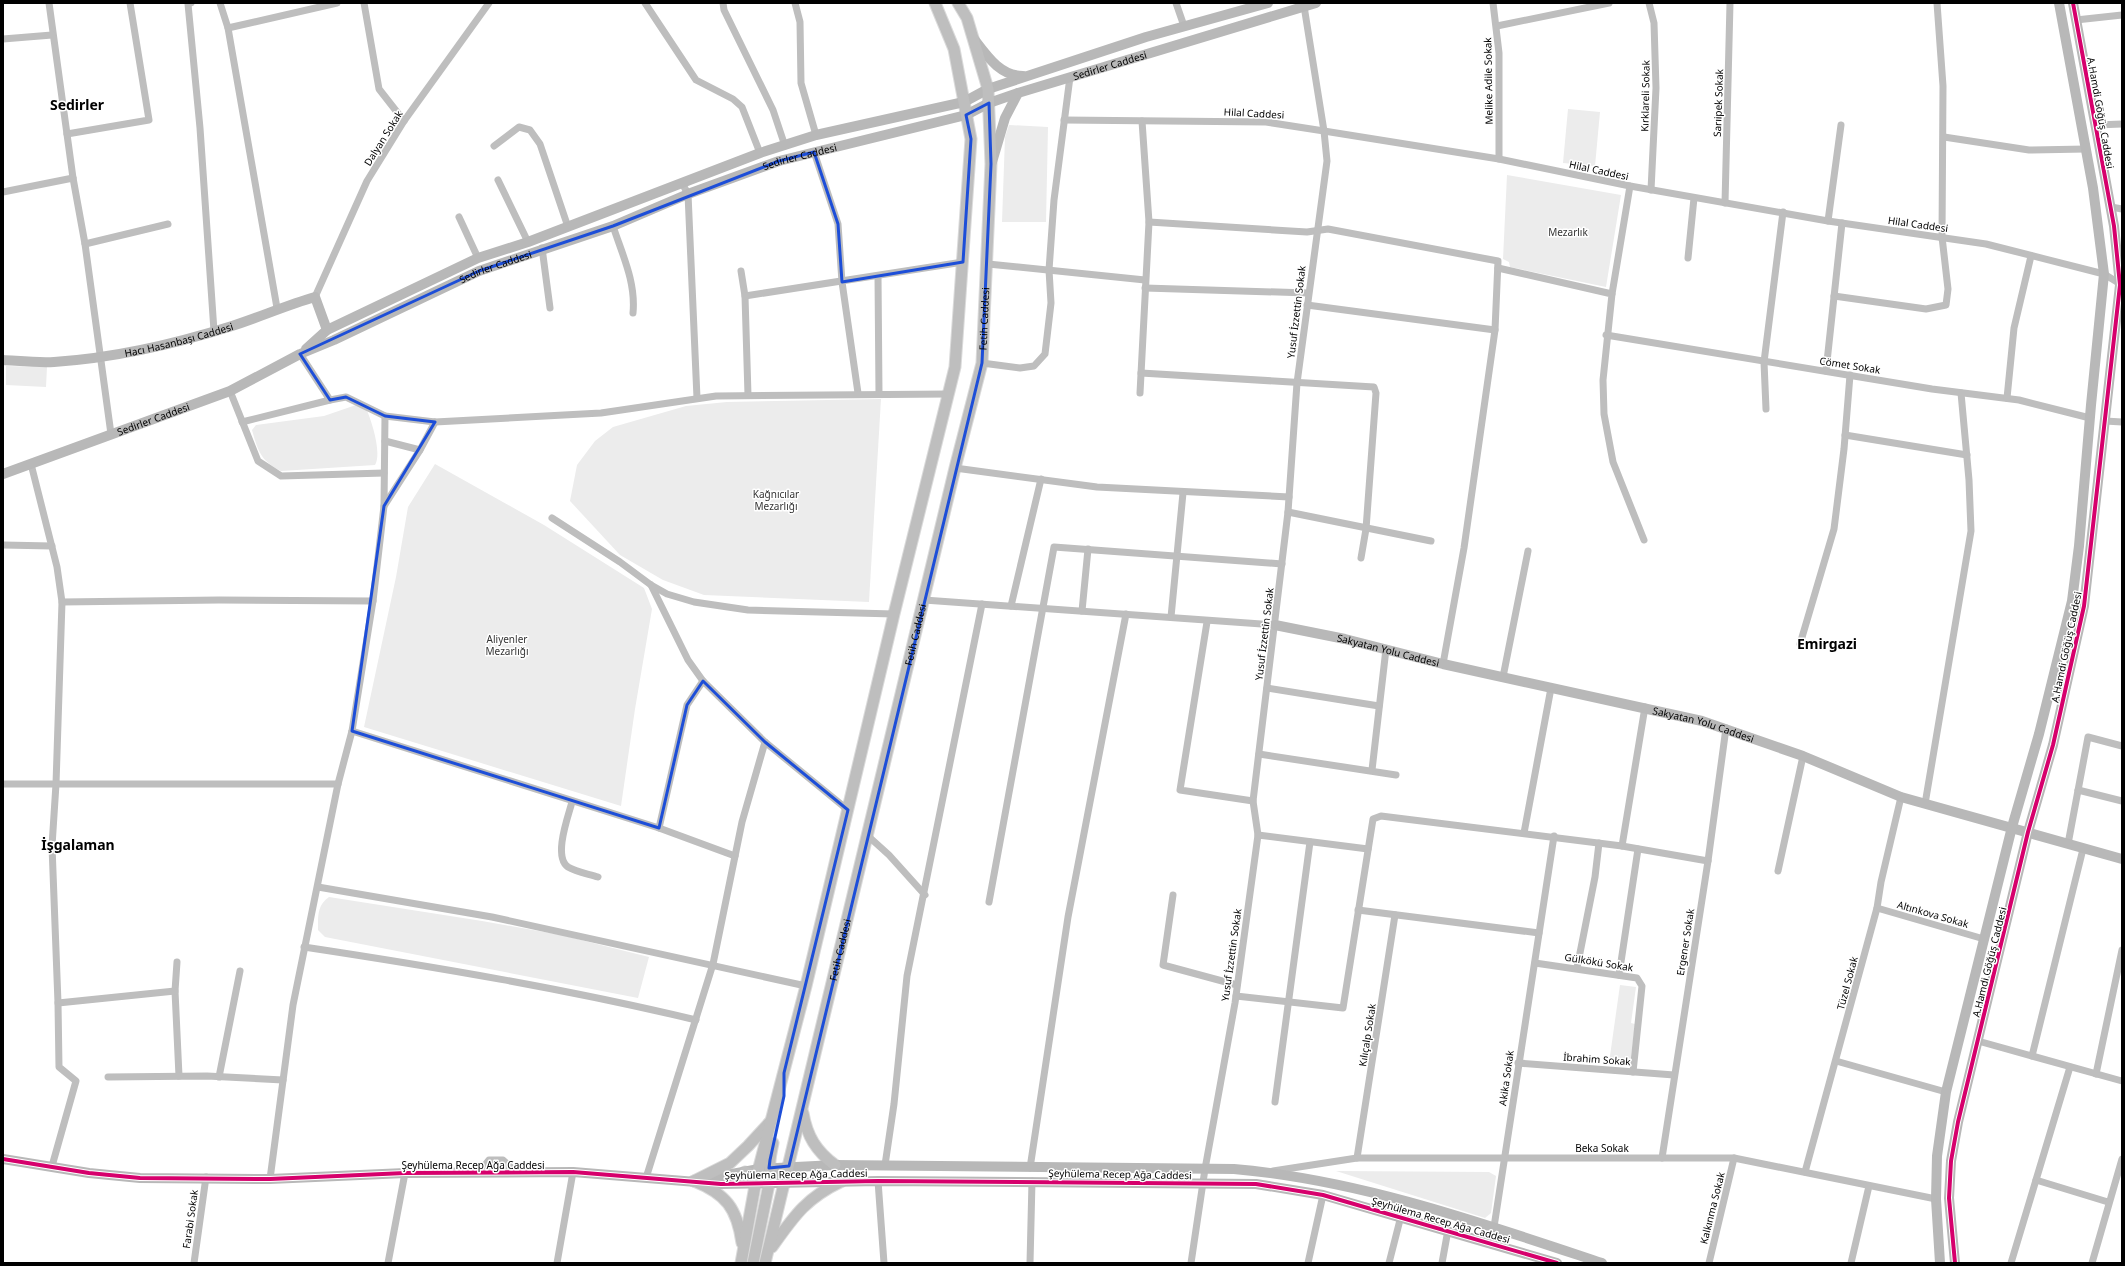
<svg xmlns="http://www.w3.org/2000/svg" width="2125" height="1266" viewBox="0 0 2125 1266" font-family="'Noto Sans',sans-serif">
<style>
.green{fill:#ececec}
.lines{fill:none;stroke-linecap:round;stroke-linejoin:round}
.primary-casing{stroke:#dbdbdb;stroke-width:13}
.street{stroke:#bebebe;stroke-width:7}
.secondary{stroke:#b8b8b8;stroke-width:10}
.primary{stroke:#bebebe;stroke-width:11}
.cycleway-casing{stroke:#fff;stroke-width:6}
.cycleway{stroke:#d6006c;stroke-width:4}
.marked{fill:none;stroke:#1d4ed8;stroke-width:3;stroke-linejoin:round}
.labels{text-anchor:middle;stroke-width:3;stroke-linejoin:round;paint-order:stroke}
.street-label{font-size:10px;fill:#000;stroke:#fff}
.park-label{font-size:10px;fill:#333;stroke:#fff}
.district-label{font-size:14px;font-weight:bold;fill:#000;stroke:#fff}
</style>
<rect width="100%" height="100%" fill="#fff"/>
<!-- green -->
<g class="green">
<path d="M1568,109l32,3 -5,54 -32,-3z"/>
<path d="M1009,125l39,2 -2,95h-44l3,-85z"/>
<path d="M1507,175l114,20 -15,92 -96,-20 -1,-5 -6,-3z"/>
<path d="M6,366l41,1 -1,20 -40,-2z"/>
<path d="M881,399l-12,203 -165,-7 -41,-15 -43,-25 -50,-54 7,-36 18,-24 18,-14 73,-21 41,-4z"/>
<path d="M356,405l10,3c6,14 16,45 9,57l-94,6c-20,-10 -23,-20 -29,-41l4,-5 68,-9z"/>
<path d="M435,464l109,61 100,63 8,21 -17,100 -14,97 -257,-79 32,-150 12,-70z"/>
<path d="M329,897l153,24 79,14 88,22 -11,41 -313,-61 -7,-7c0,-13 -1,-25 11,-33z"/>
<path d="M1620,985l16,2 -5,36 4,1 -5,42 -21,-3z"/>
<path d="M1336,1171l153,1 7,4 -5,37 -6,5z"/>
</g>
<g class="lines">
<defs>
<g id="primary">
<path d="M803,1113c4,23 13,38 32,52"/>
<path d="M773,1143c-4,21 -8,28 12,40"/>
<path d="M745,1172l20,6 4,6 -16,79"/>
<path d="M694,1181l36,-18 18,-17 22,-24"/>
<path d="M694,1181c32,13 43,27 48,62"/>
<path d="M772,1247c22,-31 34,-49 70,-66"/>
<path d="M741,1263l16,-88 49,-189 88,-372 61,-247 16,-228 -17,-90 -19,-46"/>
<path id="s4" d="M765,1263l190,-795 27,-105 9,-199 -3,-75 -21,-71 -9,-15"/>
</g>
</defs>
<!-- primary casing -->
<use href="#primary" class="primary-casing"/>
<!-- street -->
<g class="street">
<path d="M49,3l24,175 12,66 26,190"/>
<path d="M191,3l-3,1 12,124 14,203"/>
<path d="M220,3l8,25 49,280"/>
<path d="M364,3l15,86 25,32"/>
<path d="M645,3l51,77 37,19 9,8 18,46"/>
<path d="M723,3l1,7 49,100 12,36"/>
<path d="M795,3l5,19 1,61 15,52"/>
<path d="M1176,3l8,23"/>
<path d="M1493,3l6,50v106"/>
<path d="M1649,3l5,20 2,65 -5,102"/>
<path d="M2076,20l46,-5"/>
<path d="M1497,26l112,-23"/>
<path d="M228,28l109,-25"/>
<path d="M3,39l49,-4"/>
<path d="M1064,120l202,2 58,9 175,28 131,27 198,35 158,23 118,30 18,11"/>
<path d="M2096,125l26,-1"/>
<path d="M67,134l82,-14 -19,-117"/>
<path d="M1944,137l85,13 57,-1"/>
<path d="M494,146l25,-19 11,3 10,14 28,83"/>
<path d="M814,152l24,72 4,58 16,111"/>
<path d="M498,180l30,62"/>
<path d="M682,183l6,11 9,204"/>
<path d="M3,192l70,-14"/>
<path d="M1725,203l5,-200"/>
<path d="M2111,207l11,2"/>
<path d="M459,217l19,41"/>
<path d="M1828,221l13,-96"/>
<path d="M1149,222l158,10 21,-3 170,32 -3,69 -31,218 -21,116"/>
<path d="M613,226c9,28 23,56 20,87"/>
<path d="M85,244l83,-20"/>
<path d="M542,248l8,60"/>
<path d="M1688,258l6,-60"/>
<path d="M988,264l157,16"/>
<path d="M1498,268l114,26 -9,86 1,34 9,48 31,78"/>
<path d="M741,271l4,25 3,99"/>
<path d="M878,276l1,118"/>
<path d="M1145,288l163,5"/>
<path d="M1612,294l18,-108"/>
<path d="M745,296l218,-34"/>
<path d="M1834,296l92,13 20,-4 2,-16 -6,-52 1,-151 -6,-83"/>
<path d="M315,297l52,-116 37,-60 85,-118"/>
<path d="M1307,305l188,25"/>
<path d="M1606,335l326,54 87,11 71,18"/>
<path d="M300,354l30,46 16,-3 39,19 50,6 166,-9 115,-17 233,-2"/>
<path d="M982,363l38,5 14,-2 11,-12 6,-51 -2,-33 5,-70 16,-123"/>
<path d="M1826,371l16,-148"/>
<path d="M1141,373l233,14 2,6 -10,136 -5,29"/>
<path d="M230,391l28,70 23,15 103,-3"/>
<path d="M1140,393l9,-171 -7,-101"/>
<path d="M2007,398l7,-70 17,-72"/>
<path d="M1766,409l-2,-47 19,-150"/>
<path d="M2105,421l17,1"/>
<path d="M242,422l88,-22"/>
<path d="M1845,435l122,20"/>
<path d="M385,441l35,9"/>
<path d="M955,468l142,19 192,10"/>
<path d="M384,506l1,-90"/>
<path d="M1288,512l143,29"/>
<path d="M552,518l68,44 31,23 16,9 27,8 54,8 146,4"/>
<path d="M3,545l49,1"/>
<path d="M651,585l37,75 15,21 62,61 83,68"/>
<path d="M924,600l351,25"/>
<path d="M62,602l157,-2 154,1"/>
<path d="M1011,606l30,-127"/>
<path d="M1082,611l6,-62"/>
<path d="M1171,617l12,-124"/>
<path d="M1207,622l-27,168 73,11"/>
<path d="M1800,644l34,-115 10,-80 6,-74"/>
<path d="M1503,677l25,-126"/>
<path d="M1267,688l112,18"/>
<path d="M352,731l307,97 76,28"/>
<path d="M1259,754l137,21"/>
<path d="M1372,770l14,-121"/>
<path d="M3,784h53l6,-182 -5,-35 -26,-103"/>
<path d="M2078,790l44,11"/>
<path d="M572,802c-4,15 -19,55 -4,65 8,5 21,7 30,10"/>
<path d="M1925,804l46,-273 -2,-51 -8,-87"/>
<path d="M659,828l28,-123 16,-24"/>
<path d="M1524,833l27,-145"/>
<path d="M1258,835l110,14"/>
<path d="M868,836l21,19 36,40"/>
<path d="M2068,844l20,-107 34,9"/>
<path d="M1622,846l23,-139"/>
<path d="M1778,871l25,-115"/>
<path d="M318,887l174,30 314,69"/>
<path d="M1173,895l-10,70 74,20"/>
<path d="M989,902l65,-355 228,17"/>
<path d="M1877,908l107,31"/>
<path d="M1358,910l181,23"/>
<path d="M304,947c132,20 263,42 392,73"/>
<path d="M177,962l-2,29 4,85"/>
<path d="M1535,963l102,15 5,8 -9,86"/>
<path d="M1577,968l18,-91 4,-34"/>
<path d="M1619,975l19,-126"/>
<path d="M1236,996l107,12 30,-189 8,-3 241,30 86,15"/>
<path d="M58,1003l117,-12"/>
<path d="M1978,1041l144,40"/>
<path d="M2032,1056l51,-207"/>
<path d="M1836,1061l110,31"/>
<path d="M1518,1063l156,12"/>
<path d="M2096,1074l26,-124"/>
<path d="M108,1077l99,-1 76,4"/>
<path d="M219,1077l21,-106"/>
<path d="M1275,1102l35,-260"/>
<path d="M1357,1158l38,-243"/>
<path d="M1662,1158l46,-297 18,-133"/>
<path d="M885,1165l9,-61 13,-128 75,-372"/>
<path d="M52,1166l24,-85 -17,-14 -1,-64 -6,-157 4,-62h282"/>
<path d="M1030,1168l38,-251 58,-303"/>
<path d="M1273,1171l84,-13h377l202,41"/>
<path d="M1805,1172l72,-264 4,-26 20,-85"/>
<path d="M479,1173l10,-13h14l14,13"/>
<path d="M646,1178l67,-214 29,-142 23,-80"/>
<path d="M270,1179l23,-174 45,-221 14,-53 21,-130 11,-95 36,-56 15,-28"/>
<path d="M2036,1180l72,22"/>
<path d="M878,1181l6,82"/>
<path d="M1494,1227l60,-391"/>
<path d="M194,1263l12,-86"/>
<path d="M388,1263l17,-90"/>
<path d="M557,1263l16,-91"/>
<path d="M1030,1263l2,-82"/>
<path d="M1191,1263l14,-94 30,-166 23,-168 -5,-34 35,-289 9,-129 30,-222 -3,-30 -20,-125 -6,-3"/>
<path d="M1308,1263l15,-68"/>
<path d="M1389,1263l12,-47"/>
<path d="M1442,1263l6,-33"/>
<path d="M1709,1263l25,-105"/>
<path d="M1851,1263l18,-77"/>
<path d="M2011,1263l59,-196"/>
<path d="M2092,1263l30,-104"/>
</g>
<!-- secondary -->
<g class="secondary">
<path d="M974,39c13,17 26,37 49,37"/>
<path d="M992,162l13,-44 13,-25"/>
<path d="M306,349l21,-19 151,-72 50,-16 232,-89 56,-18 148,-33 24,-13 158,-52 122,-34"/>
<path id="s1" d="M3,360c17,1 35,3 51,2 60,-4 121,-18 178,-36 28,-9 55,-21 83,-29l12,33"/>
<path id="s2" d="M3,474l227,-83 70,-37 34,-14 145,-69 134,-45 75,-32 91,-33 187,-46 23,-12 29,-10 298,-90"/>
<path id="s3" d="M1275,625l70,14 98,25 259,57 101,35 98,41 221,62"/>
<path d="M3,1159l86,14 51,5 130,1 135,-6 168,-1 148,12 157,-3 378,3 67,11 234,68"/>
<path d="M705,1179l54,-10 76,-4 399,4c126,11 248,54 368,94"/>
<path d="M1940,1263l-4,-64 1,-43 9,-64 66,-265 27,-93 33,-133 7,-55 12,-141 13,-131 -11,-86 -34,-185"/>
<path d="M1955,1263l-6,-65 2,-37 7,-39 70,-290 25,-87 31,-139 36,-321 -6,-59 -41,-223"/>
</g>
<!-- primary -->
<use href="#primary" class="primary"/>
<defs>
<g id="cycleway">
<path d="M3,1159l86,14 51,5 130,1 135,-6 168,-1 148,12 157,-3 378,3 67,11 234,68"/>
<path d="M1955,1263l-6,-65 2,-37 7,-39 70,-290 25,-87 31,-139 36,-321 -6,-59 -41,-223"/>
</g>
</defs>
<!-- cycleway casing -->
<use href="#cycleway" class="cycleway-casing"/>
<!-- cycleway -->
<use href="#cycleway" class="cycleway"/>
</g>
<!-- marked area -->
<path class="marked" d="M989,103l2,61 -9,199 -193,803 -20,2 1,-8 14,-64v-23l64,-263 -83,-68 -62,-61 -16,24 -28,123 -307,-97 32,-225 51,-84 -50,-6 -39,-19 -16,3 -30,-46 179,-83 134,-45 166,-65 35,-9 24,72 4,58 121,-20 8,-123 -5,-24z"/>
<g class="labels">
<!-- street labels -->
<g class="street-label">
<text dy="4" stroke="none"><textPath href="#s2" startOffset="1183">Sedirler Caddesi</textPath></text>
<text transform="translate(1488 81) rotate(-91)" y="4">Melike Adile Sokak</text>
<text transform="translate(1645 96) rotate(-89)" y="4">Kırklareli Sokak</text>
<text transform="translate(1718 103) rotate(-88)" y="4">Sarıipek Sokak</text>
<text transform="translate(1254 113) rotate(3)" y="4">Hilal Caddesi</text>
<text transform="translate(2101 113) rotate(80)" y="4">A.Hamdi Göğüş Caddesi</text>
<text transform="translate(383 138) rotate(-58)" y="4">Dalyan Sokak</text>
<text dy="4" stroke="none"><textPath href="#s2" startOffset="859">Sedirler Caddesi</textPath></text>
<text transform="translate(1599 170) rotate(12)" y="4">Hilal Caddesi</text>
<text transform="translate(1918 224) rotate(8)" y="4">Hilal Caddesi</text>
<text dy="4" stroke="none"><textPath href="#s2" startOffset="535">Sedirler Caddesi</textPath></text>
<text transform="translate(1296 312) rotate(-83)" y="4">Yusuf İzzettin Sokak</text>
<text dy="4" stroke="none"><textPath href="#s4" startOffset="970">Fetih Caddesi</textPath></text>
<text dy="4" stroke="none"><textPath href="#s1" startOffset="178">Hacı Hasanbaşı Caddesi</textPath></text>
<text transform="translate(1850 365) rotate(9)" y="4">Cömet Sokak</text>
<text dy="4" stroke="none"><textPath href="#s2" startOffset="160">Sedirler Caddesi</textPath></text>
<text transform="translate(1264 634) rotate(-83)" y="4">Yusuf İzzettin Sokak</text>
<text dy="4" stroke="none"><textPath href="#s4" startOffset="646">Fetih Caddesi</textPath></text>
<text transform="translate(2066 647) rotate(-78)" y="4">A.Hamdi Göğüş Caddesi</text>
<text dy="4" stroke="none"><textPath href="#s3" startOffset="116">Sakyatan Yolu Caddesi</textPath></text>
<text dy="4" stroke="none"><textPath href="#s3" startOffset="440">Sakyatan Yolu Caddesi</textPath></text>
<text transform="translate(1933 914) rotate(16)" y="4">Altınkova Sokak</text>
<text transform="translate(1685 942) rotate(-81)" y="4">Ergener Sokak</text>
<text dy="4" stroke="none"><textPath href="#s4" startOffset="322">Fetih Caddesi</textPath></text>
<text transform="translate(1231 955) rotate(-82)" y="4">Yusuf İzzettin Sokak</text>
<text transform="translate(1599 962) rotate(9)" y="4">Gülkökü Sokak</text>
<text transform="translate(1989 962) rotate(-76)" y="4">A.Hamdi Göğüş Caddesi</text>
<text transform="translate(1847 983) rotate(-75)" y="4">Tüzel Sokak</text>
<text transform="translate(1367 1035) rotate(-81)" y="4">Kılıçalp Sokak</text>
<text transform="translate(1597 1059) rotate(4)" y="4">İbrahim Sokak</text>
<text transform="translate(1506 1078) rotate(-82)" y="4">Akika Sokak</text>
<text x="1602" y="1152">Beka Sokak</text>
<text x="473" y="1169">Şeyhülema Recep Ağa Caddesi</text>
<text transform="translate(796 1174) rotate(-1)" y="4">Şeyhülema Recep Ağa Caddesi</text>
<text transform="translate(1120 1174) rotate(1)" y="4">Şeyhülema Recep Ağa Caddesi</text>
<text transform="translate(1712 1208) rotate(-76)" y="4">Kalkınma Sokak</text>
<text transform="translate(190 1219) rotate(-82)" y="4">Farabi Sokak</text>
<text transform="translate(1441 1220) rotate(16)" y="4">Şeyhülema Recep Ağa Caddesi</text>
</g>
<!-- park labels -->
<g class="park-label">
<text x="1568" y="236">Mezarlık</text>
<text x="776" y="498">Kağnıcılar<tspan x="776" dy="12">Mezarlığı</tspan></text>
<text x="507" y="643">Aliyenler<tspan x="507" dy="12">Mezarlığı</tspan></text>
</g>
<!-- district labels -->
<g class="district-label">
<text x="77" y="110">Sedirler</text>
<text x="1827" y="649">Emirgazi</text>
<text x="78" y="850">İşgalaman</text>
</g>
</g>
<!-- border -->
<rect width="2125" height="1266" fill="none" stroke="#000000" stroke-width="8"/>
</svg>
